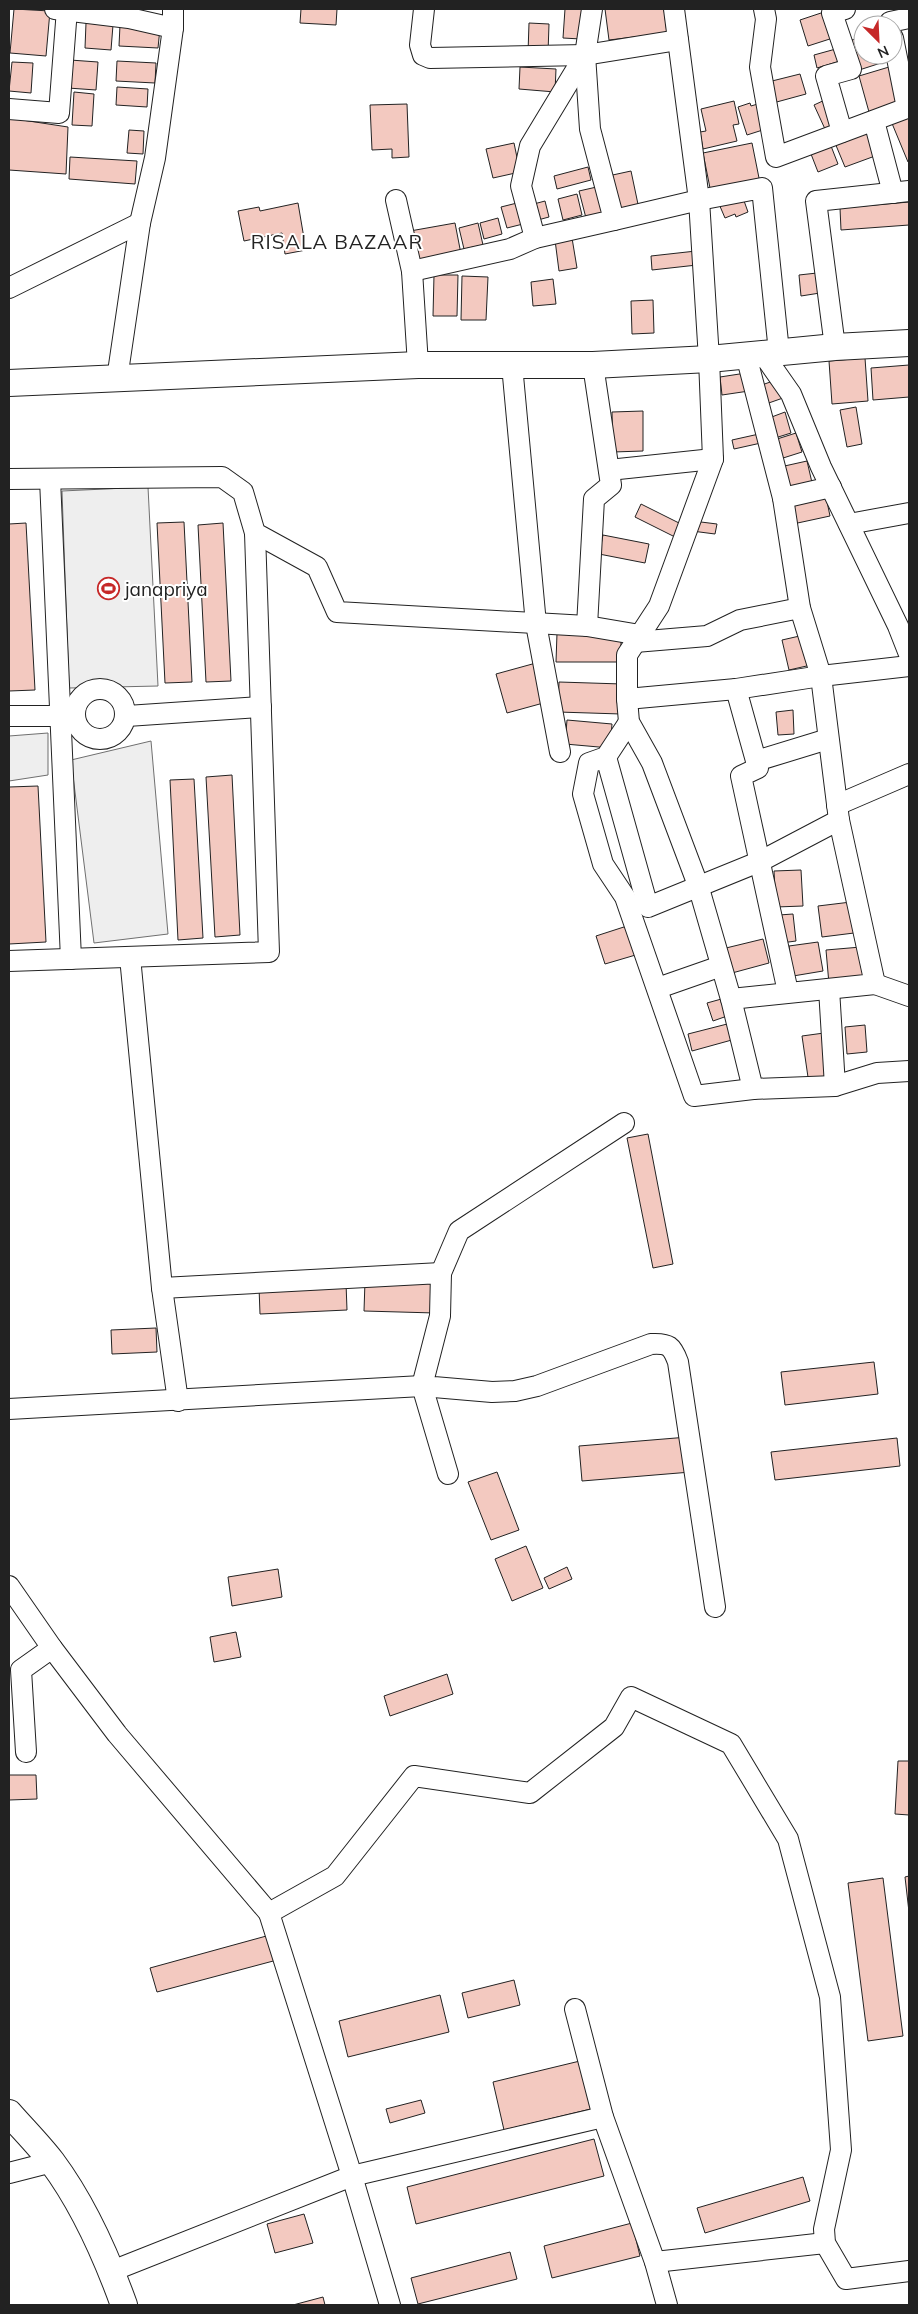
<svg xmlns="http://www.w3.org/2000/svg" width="918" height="2314" viewBox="0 0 918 2314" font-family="Mulish,sans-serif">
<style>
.green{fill:#eee;stroke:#6f6f6f}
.building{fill:#f3c9c0;stroke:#222}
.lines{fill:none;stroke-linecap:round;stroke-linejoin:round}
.minor-casing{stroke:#222;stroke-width:22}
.major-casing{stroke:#222;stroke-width:28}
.minor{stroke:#fff;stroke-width:20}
.major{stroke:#fff;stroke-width:26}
.labels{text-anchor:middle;stroke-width:4;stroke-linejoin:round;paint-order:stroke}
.poi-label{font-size:19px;fill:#222;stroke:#fff;text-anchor:start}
.neighbourhood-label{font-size:20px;letter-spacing:1px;fill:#222;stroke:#fff}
</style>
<rect width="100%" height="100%" fill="#fff"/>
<!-- green -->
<g class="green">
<path d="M148,487l10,199 -89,2 -7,-197z"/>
<path d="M48,733v42l-39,6v-45z"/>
<path d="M151,741l17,193 -74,9 -23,-183z"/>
</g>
<!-- building -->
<g class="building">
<path d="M14,9l36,2 -4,45 -36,-3z"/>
<path d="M301,9h36l-1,16 -36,-2z"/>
<path d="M565,9h17l-1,30 -18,-1z"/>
<path d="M605,9h59l3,24 -58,7z"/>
<path d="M827,11l9,26 -28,9 -8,-26z"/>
<path d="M86,23l27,2 -2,25 -26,-2z"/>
<path d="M529,23l20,1 -1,29h-20z"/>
<path d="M120,25l40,3 -2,20 -39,-2z"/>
<path d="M863,37v18h23l1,6 -34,11 -9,-30z"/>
<path d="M843,47l3,12 -29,9 -3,-13z"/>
<path d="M70,60l28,2 -2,28 -28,-2z"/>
<path d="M117,61l39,2 -1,20 -39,-2z"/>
<path d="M12,62l21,1 -2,30 -22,-2z"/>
<path d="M520,67l36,2 -1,23 -36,-3z"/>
<path d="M889,67l11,36 -31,9 -10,-36z"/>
<path d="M800,74l6,20 -33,9 -5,-21z"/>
<path d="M117,87l31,2 -1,18 -31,-2z"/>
<path d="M74,92l20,2 -2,32 -20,-1z"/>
<path d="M827,99l10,24 -12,6 -11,-24z"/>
<path d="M734,101l5,23 -6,1 4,16 -34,8 -3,-17 6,-1 -5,-22z"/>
<path d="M750,103l1,3 10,-3 8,25 -22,7 -9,-28z"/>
<path d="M407,104l2,53 -17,1v-9l-20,1 -2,-45z"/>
<path d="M909,114v48h-1l-17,-41z"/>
<path d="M9,118l59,9 -2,47 -57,-4z"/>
<path d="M129,130l15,1 -1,23 -16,-1z"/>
<path d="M866,131l9,25 -30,11 -10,-24z"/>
<path d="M514,143l6,29 -27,6 -7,-29z"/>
<path d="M752,143l8,40 -49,10 -8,-40z"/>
<path d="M831,146l7,18 -20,8 -7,-18z"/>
<path d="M70,157l67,4 -2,23 -66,-5z"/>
<path d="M588,167l3,13 -34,9 -3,-13z"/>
<path d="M631,171l8,38 -23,5 -8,-38z"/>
<path d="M601,186l8,31 -22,5 -8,-31z"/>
<path d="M577,194l5,21 -19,5 -5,-21z"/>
<path d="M743,198l5,14 -12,5 -1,-3 -10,4 -6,-14z"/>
<path d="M545,201l4,16 -15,4 -4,-16z"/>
<path d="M521,202l6,21 -20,5 -6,-21z"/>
<path d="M909,202v23l-68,5 -1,-22z"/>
<path d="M298,203l8,47 -21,4 -3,-21 -38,8 -6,-30 21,-4 1,4z"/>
<path d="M498,218l4,16 -18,5 -4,-16z"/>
<path d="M455,223l6,31 -45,9 -6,-32z"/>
<path d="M478,223l5,22 -19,4 -5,-21z"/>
<path d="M572,238l5,30 -18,3 -4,-31z"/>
<path d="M696,251l1,14 -45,5 -1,-14z"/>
<path d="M817,273l3,20 -19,3 -2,-21z"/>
<path d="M434,275h24l-1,41h-24z"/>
<path d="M462,276l26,1 -2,43h-25z"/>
<path d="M553,279l3,25 -23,2 -2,-24z"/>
<path d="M653,300l1,33 -22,1 -1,-33z"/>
<path d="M865,358l3,43 -36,3 -3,-43z"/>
<path d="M909,365v32l-36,3 -2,-32z"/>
<path d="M746,373l3,18 -27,4 -2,-18z"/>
<path d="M776,380l7,18 -20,7 -7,-18z"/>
<path d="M856,407l6,37 -15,3 -7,-37z"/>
<path d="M643,411v40l-30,1 -1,-40z"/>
<path d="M785,412l6,21 -16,5 -6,-20z"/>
<path d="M796,433l6,19 -22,7 -6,-19z"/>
<path d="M759,434l2,9 -27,6 -2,-9z"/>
<path d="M807,461l6,26 -27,6 -6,-26z"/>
<path d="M825,492l5,24 -37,8 -5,-25z"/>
<path d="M641,504l44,22 -6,13 -44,-22z"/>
<path d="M693,521l24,3 -2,10 -23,-3z"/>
<path d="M184,522l8,160 -27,1 -8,-160z"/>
<path d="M26,523l9,167 -26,1v-167z"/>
<path d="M223,523l8,158 -25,1 -8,-157z"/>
<path d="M603,535l46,9 -4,19 -46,-9z"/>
<path d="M557,633h64v29h-65z"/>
<path d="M804,635l7,30 -22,5 -7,-30z"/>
<path d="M536,663l11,39 -40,11 -11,-39z"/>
<path d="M559,682l63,2 -1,30 -63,-2z"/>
<path d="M793,710l1,24 -16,1 -2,-23z"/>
<path d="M567,720l45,4 -2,24 -45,-4z"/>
<path d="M232,775l8,160 -25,2 -9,-160z"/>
<path d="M194,779l9,159 -25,2 -8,-160z"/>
<path d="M38,786l8,156 -37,2v-157z"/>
<path d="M801,870l2,36 -27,1 -2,-36z"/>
<path d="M851,902l3,31 -32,4 -4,-31z"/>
<path d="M793,914l3,27 -15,2 -2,-28z"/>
<path d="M630,925l9,29 -34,10 -9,-28z"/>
<path d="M763,939l6,24 -37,10 -6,-25z"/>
<path d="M818,942l5,29 -30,5 -4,-30z"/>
<path d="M861,947l3,34 -35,3 -3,-34z"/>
<path d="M725,998l5,17 -17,6 -6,-18z"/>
<path d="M735,1022l4,16 -47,13 -4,-17z"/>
<path d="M865,1025l2,27 -20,2 -2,-27z"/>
<path d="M824,1033l7,48 -22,3 -7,-48z"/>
<path d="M648,1134l25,130 -20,4 -26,-130z"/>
<path d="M365,1281l71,2 -1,30 -71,-2z"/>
<path d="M346,1283l1,27 -87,4 -1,-27z"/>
<path d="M156,1328l1,24 -45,2 -1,-24z"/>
<path d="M874,1362l4,32 -93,11 -4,-33z"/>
<path d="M688,1437l3,35 -109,9 -3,-35z"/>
<path d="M897,1438l3,28 -125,14 -4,-28z"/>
<path d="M497,1472l22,58 -28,10 -23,-58z"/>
<path d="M526,1546l17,42 -31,13 -17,-42z"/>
<path d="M567,1567l5,12 -23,10 -5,-11z"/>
<path d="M278,1569l4,28 -50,9 -4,-29z"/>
<path d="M236,1632l5,25 -27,5 -4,-25z"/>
<path d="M447,1674l6,20 -63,22 -6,-20z"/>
<path d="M898,1761h11v54l-14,-1z"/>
<path d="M9,1775h27l1,24 -28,1z"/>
<path d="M909,1876v36l-4,-35z"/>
<path d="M883,1878l20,158 -35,5 -20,-158z"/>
<path d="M270,1935l7,25 -120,32 -7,-24z"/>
<path d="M514,1980l6,25 -52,13 -6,-25z"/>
<path d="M440,1995l9,37 -101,25 -9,-36z"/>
<path d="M584,2060l11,48 -91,22 -11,-48z"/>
<path d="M421,2100l4,13 -35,10 -4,-14z"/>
<path d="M594,2139l10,37 -188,48 -9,-37z"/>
<path d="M803,2177l7,24 -105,32 -8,-25z"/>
<path d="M304,2214l9,29 -38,10 -8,-29z"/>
<path d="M632,2223l8,33 -88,22 -8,-32z"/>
<path d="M510,2252l7,27 -99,25 -7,-26z"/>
<path d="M323,2297l2,8h-32z"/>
</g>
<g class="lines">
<defs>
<g id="minor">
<path d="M55,9l74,9 44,10"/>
<path d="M424,9l-4,36 3,10 7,3 155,-3 93,-15"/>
<path d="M674,9l25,191 10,159 4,100 -54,147 -32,49v44l2,23 23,41 46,122 33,114 22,90"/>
<path d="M764,9l2,10 -6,48 16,90 131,-49 -14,-70"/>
<path d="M890,22l19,-4"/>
<path d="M9,109l50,4 8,-104"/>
<path d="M874,121l19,72"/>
<path d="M842,132l-16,-56 25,-7 -19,-56 13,-4"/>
<path d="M396,200l16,71 6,94"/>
<path d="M614,220l85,-20 63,-12 17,164"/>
<path d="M535,238l-14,-52 9,-40 55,-91"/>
<path d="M412,271l98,-22 25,-11 79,-18 -24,-91 -5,-74 7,-46"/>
<path d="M9,288l131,-65"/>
<path d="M835,347l-19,-146 93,-10"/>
<path d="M763,354l28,40 30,73 77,159 11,28"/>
<path d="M512,365l24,259 24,128"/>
<path d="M117,379l23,-156 15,-65 18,-130v-19"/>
<path d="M609,470l104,-11"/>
<path d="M9,479l213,-2 21,15 12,41 62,34 20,45 250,14 53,9"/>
<path d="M50,479l21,480"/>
<path d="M783,498l48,-11"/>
<path d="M849,524l60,-11"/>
<path d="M587,626l7,-127 17,-14 -18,-120"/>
<path d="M635,642l72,-6 33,-16 60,-12"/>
<path d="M736,689l22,79 -17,8 47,216"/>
<circle cx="100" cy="714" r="25"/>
<path d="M627,699l109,-10 85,-13 88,-10"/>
<path d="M9,716h63"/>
<path d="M127,716l134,-9"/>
<path d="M629,722l-23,35 -17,6 -6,31 20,70 22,33 69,199 59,-7 82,-3 42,-13 32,-2"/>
<path d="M606,757l42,150 113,-46 78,-41"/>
<path d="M756,761l72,-22"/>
<path d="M837,805l72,-31"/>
<path d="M130,957l32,331 16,113"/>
<path d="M9,961l260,-9 -14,-419"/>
<path d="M875,984l34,12"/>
<path d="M658,988l63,-22"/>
<path d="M829,989l6,97"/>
<path d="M731,999l144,-15 -36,-164 -18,-144 -21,-68 -17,-110 -37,-143"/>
<path d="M441,1273l18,-42 165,-108"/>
<path d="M162,1288l279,-15 -1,43 -18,70 70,6 23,-1 22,-5 114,-42c18,-1 21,2 27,18l37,245"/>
<path d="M9,1409l413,-23 26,88"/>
<path d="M9,1586l43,62 65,86 152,179 66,-37 79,-100 116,17 84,-66 17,-30 100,47 57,95 42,158 11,153 -17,79 1,14 21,36 63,-8"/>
<path d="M26,1752l-5,-82 31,-22"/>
<path d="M269,1913l83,263 38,129"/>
<path d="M575,2009l28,108 52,145 12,43"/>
<path d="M9,2173l43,-11"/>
<path d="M655,2262l170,-19"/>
<path d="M112,2271l240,-95 251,-59"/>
</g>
<g id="major">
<path d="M9,383l409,-18h175l116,-6 126,-12 74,-4"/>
<path d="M9,2113c14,16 30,32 43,49 32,43 54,93 72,143"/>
</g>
</defs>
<!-- minor casing -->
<use href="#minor" class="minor-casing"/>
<!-- major casing -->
<use href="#major" class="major-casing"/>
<!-- minor -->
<use href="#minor" class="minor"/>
<!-- major -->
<use href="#major" class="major"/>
</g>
<!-- icons -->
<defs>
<symbol id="stadium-ring" viewBox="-11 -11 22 22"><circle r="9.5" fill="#fff" stroke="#c62828" stroke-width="1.5"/><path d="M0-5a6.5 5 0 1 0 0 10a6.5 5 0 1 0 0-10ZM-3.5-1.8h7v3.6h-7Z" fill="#c62828"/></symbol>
</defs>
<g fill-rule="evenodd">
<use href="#stadium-ring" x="96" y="576" width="25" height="25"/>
</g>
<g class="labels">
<!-- poi labels -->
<g class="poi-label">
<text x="125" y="596">janapriya</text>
</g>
<!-- neighbourhood labels -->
<g class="neighbourhood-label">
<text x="337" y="249">RISALA BAZAAR</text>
</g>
</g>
<!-- border -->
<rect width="918" height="2314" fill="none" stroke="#222222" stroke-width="20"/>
<!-- north arrow -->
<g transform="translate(878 40) rotate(156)"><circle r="24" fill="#ffffff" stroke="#a7a7a7"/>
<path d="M0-4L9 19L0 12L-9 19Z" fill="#c62828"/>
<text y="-8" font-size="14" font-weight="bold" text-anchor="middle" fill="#222222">N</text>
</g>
</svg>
